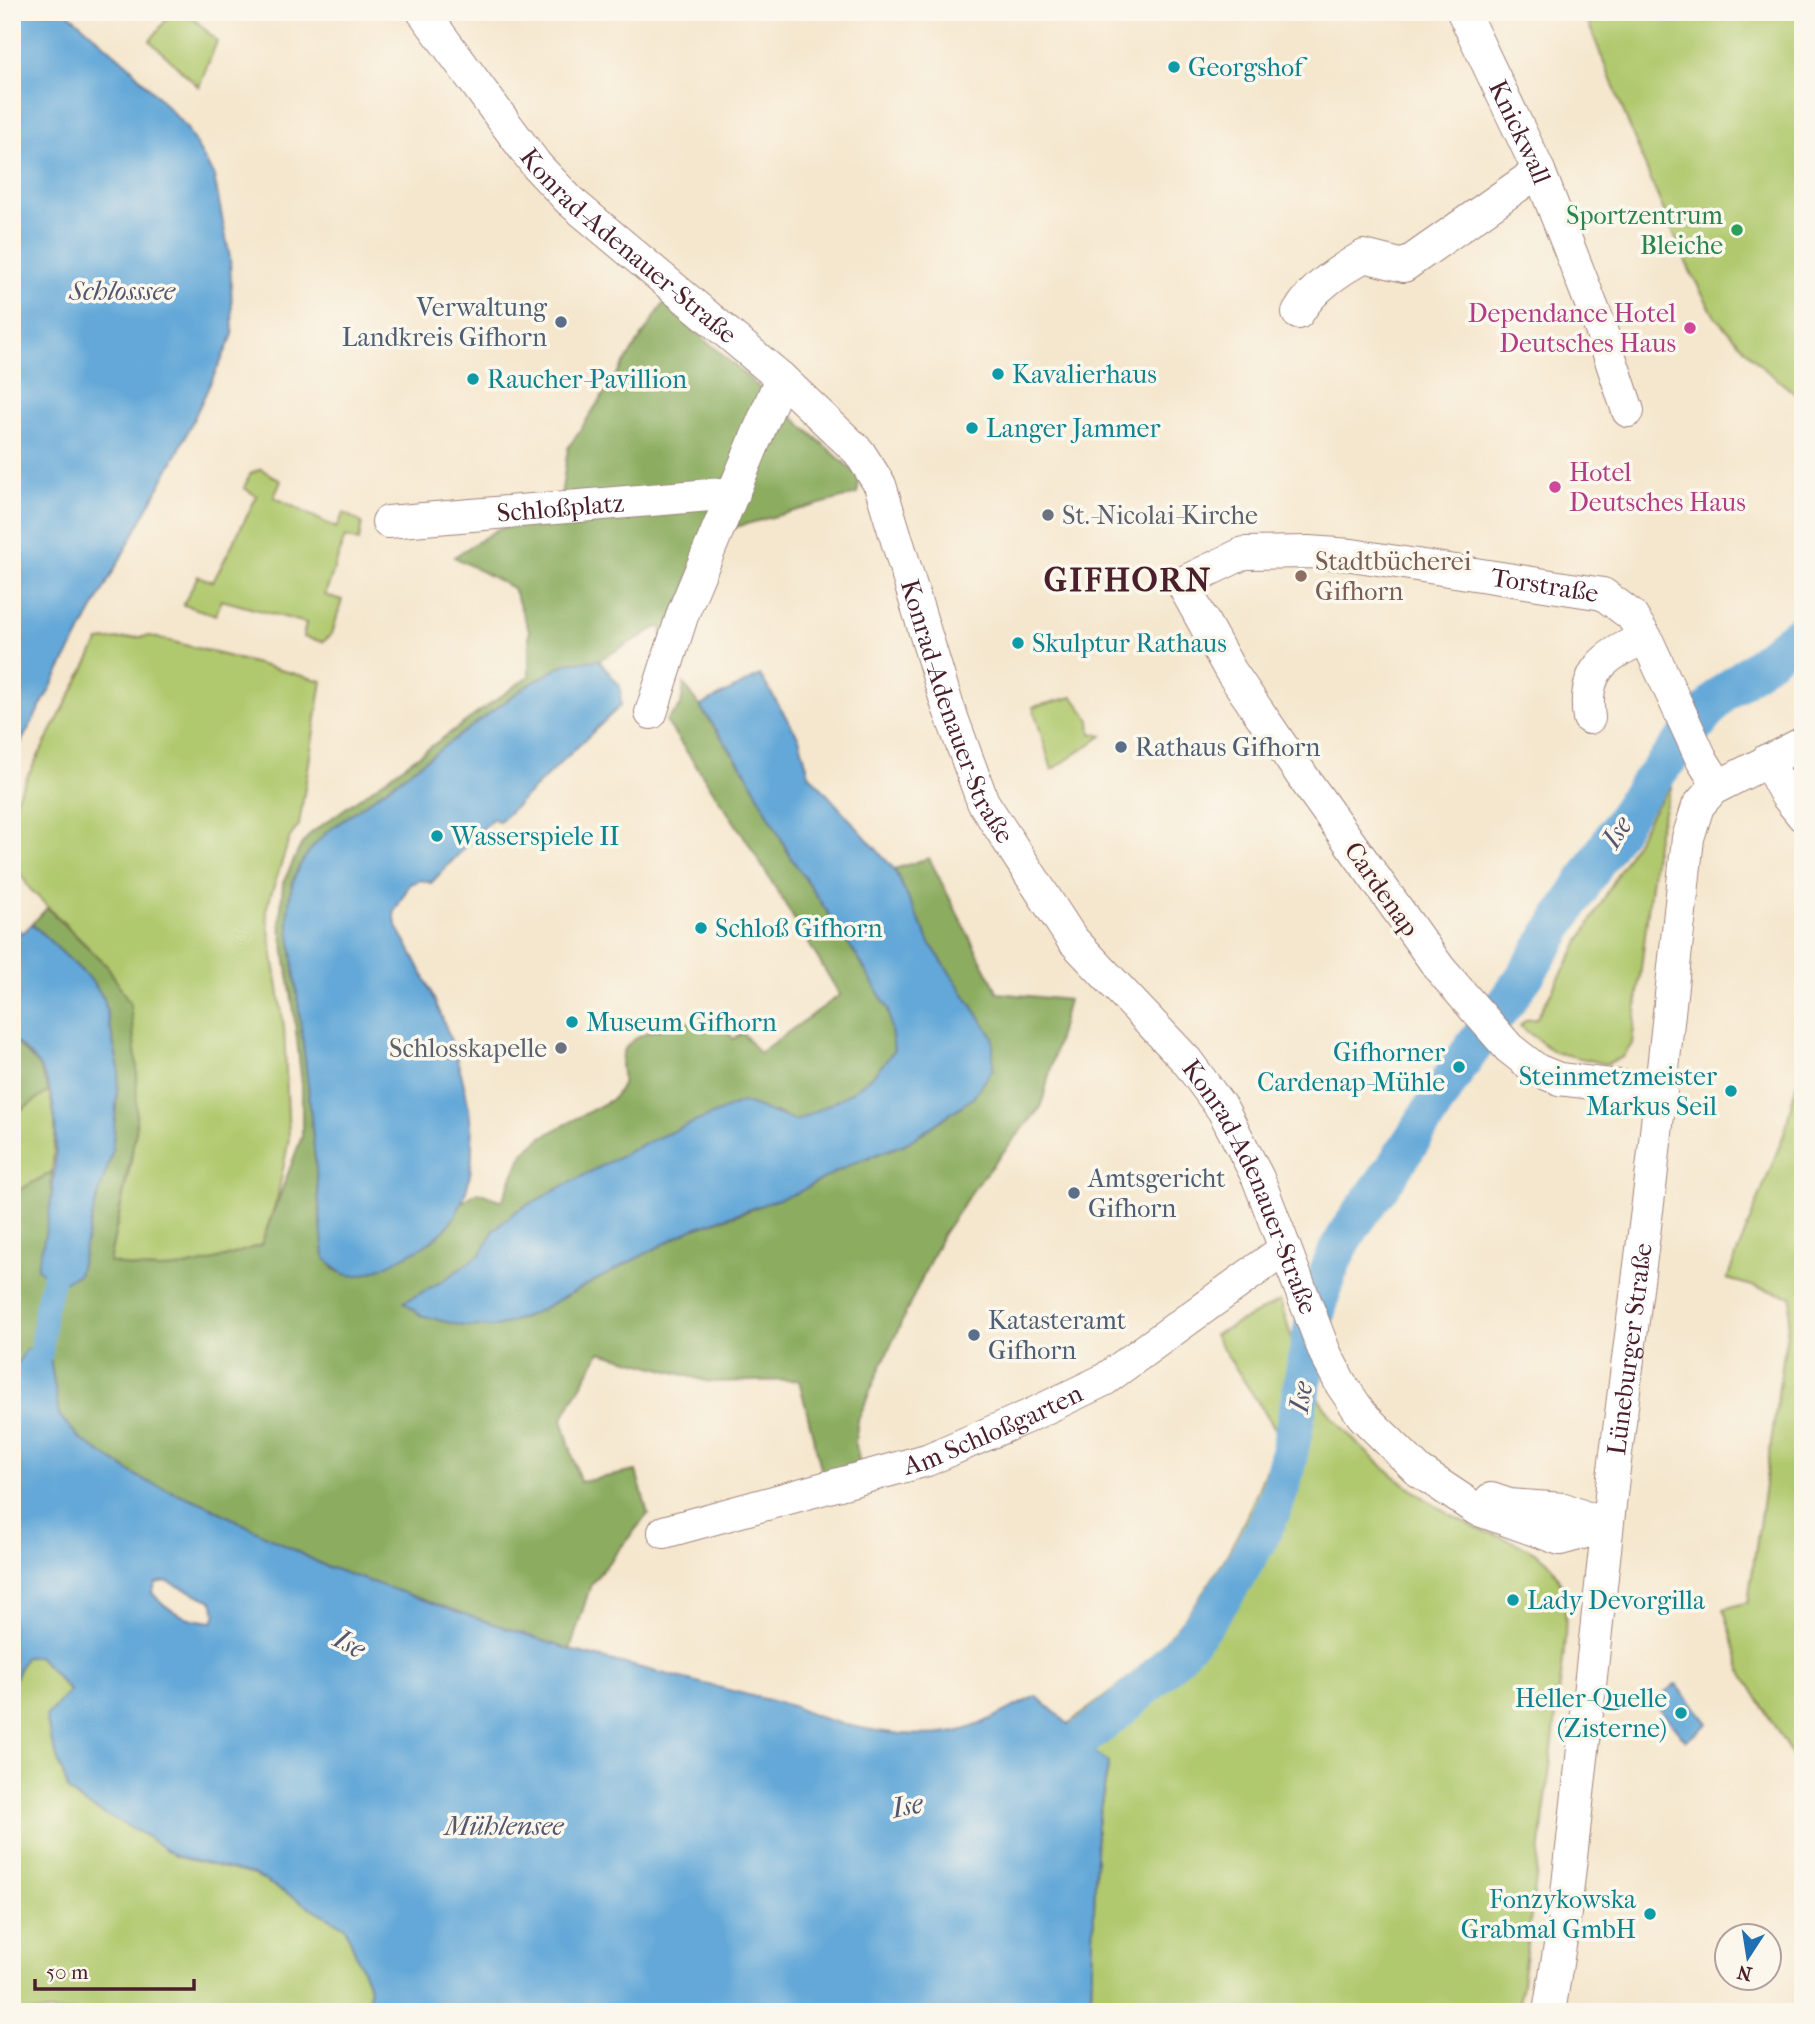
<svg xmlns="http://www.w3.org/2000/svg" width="1815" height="2024" viewBox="0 0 1815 2024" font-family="'IM FELL French Canon',serif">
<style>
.green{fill:#b1c96e;stroke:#7e744c;stroke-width:2}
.forest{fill:#8cad61;stroke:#6b6646;stroke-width:2}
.water{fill:#63a8d8;stroke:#566482;stroke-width:2;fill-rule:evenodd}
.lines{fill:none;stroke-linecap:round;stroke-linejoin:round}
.canal{stroke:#63a8d8;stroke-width:23}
.river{stroke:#63a8d8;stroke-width:38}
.minor-casing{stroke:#a0837c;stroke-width:34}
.minor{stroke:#fff;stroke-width:32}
.culture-dot{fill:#0f9aa8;stroke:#fbf7ec;stroke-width:2.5}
.leisure-dot{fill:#2e9e5b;stroke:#fbf7ec;stroke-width:2.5}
.service-dot{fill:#5c6f8a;stroke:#fbf7ec;stroke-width:2.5}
.hotel-dot{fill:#d1479c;stroke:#fbf7ec;stroke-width:2.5}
.worship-dot{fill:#6b7280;stroke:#fbf7ec;stroke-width:2.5}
.education-dot{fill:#8d6e63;stroke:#fbf7ec;stroke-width:2.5}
.labels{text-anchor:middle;stroke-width:7;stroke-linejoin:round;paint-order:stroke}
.culture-label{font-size:26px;fill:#0d838f;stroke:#fbf7ec;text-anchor:start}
.street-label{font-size:26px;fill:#4a1f2b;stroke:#fbf7ec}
.leisure-label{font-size:26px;fill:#27864d;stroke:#fbf7ec;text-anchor:end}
.service-label{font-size:26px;fill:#4e5e75;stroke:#fbf7ec;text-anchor:start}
.hotel-label{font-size:26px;fill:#b23c85;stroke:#fbf7ec;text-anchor:end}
.worship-label{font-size:26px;fill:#5b616d;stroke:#fbf7ec;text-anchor:start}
.education-label{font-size:26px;fill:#785e54;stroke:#fbf7ec;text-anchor:start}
.water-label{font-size:28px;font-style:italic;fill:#545670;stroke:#fbf7ec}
.district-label{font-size:33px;font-weight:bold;letter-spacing:2px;fill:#4a1f2b;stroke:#fbf7ec}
</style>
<rect width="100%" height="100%" fill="#fbf7ec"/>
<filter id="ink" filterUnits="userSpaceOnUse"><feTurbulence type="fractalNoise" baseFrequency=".0143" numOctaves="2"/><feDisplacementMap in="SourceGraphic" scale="14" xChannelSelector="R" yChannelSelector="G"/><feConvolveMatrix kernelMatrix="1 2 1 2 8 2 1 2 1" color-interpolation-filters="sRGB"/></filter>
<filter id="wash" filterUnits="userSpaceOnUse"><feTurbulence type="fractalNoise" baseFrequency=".00686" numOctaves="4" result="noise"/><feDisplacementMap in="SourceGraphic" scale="28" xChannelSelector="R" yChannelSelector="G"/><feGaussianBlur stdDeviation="1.57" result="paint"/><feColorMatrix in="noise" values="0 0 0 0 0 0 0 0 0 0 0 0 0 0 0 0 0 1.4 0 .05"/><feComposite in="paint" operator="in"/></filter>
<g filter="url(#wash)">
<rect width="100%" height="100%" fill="#f5e7ce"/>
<!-- green -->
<g class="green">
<path d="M172,12h15l30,29 -18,46 -49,-46z"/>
<path d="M1584,12h219v388l-41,-33 -47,-50 -25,-46 -36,-83z"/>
<path d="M261,469l20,12 -7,16 62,31 8,-15 18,10 -3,18 -14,-4 -20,58 17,5 -10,34 -9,8 -20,-5 3,-14 -85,-23 -5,15 -33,-10 15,-29 15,6 44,-86 -13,-8 6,-14z"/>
<path d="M151,636l171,45 -23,144 -9,12 -24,73 18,117 5,112 -12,60 -16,46c-58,19 -92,33 -152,17l23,-105 5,-89 -7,-64 -22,-37 -79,-79 -17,-29 3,-59 84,-159z"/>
<path d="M1073,697l17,23 1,13 11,3 -50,34 -19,-63z"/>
<path d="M1672,785l-15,50 -25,209 -9,13 -17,7 -52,-12 -34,-26 6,-6 10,-1 120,-213z"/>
<path d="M1803,1059v715l-62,-104 -17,-61 24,-7 44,-305 -65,-18 57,-145z"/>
<path d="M49,1091l7,33 -4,48 -40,22v-78z"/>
<path d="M1280,1301c11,32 19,71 39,98 31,46 100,101 149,125 22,11 72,23 84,43 6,10 12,23 13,35 3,43 -7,89 -11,131 -11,93 -23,186 -36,279h-423l-4,-14 6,-173 12,-63 -30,-19 -11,-19c27,-21 58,-41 82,-67 63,-65 102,-138 128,-224l-64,-98z"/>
<path d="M25,1656h13l32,36 -19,48 18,51 16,13 58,30 32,22 80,19 90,52 25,62 -2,23h-356v-328z"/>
</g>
<!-- forest -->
<g class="forest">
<path d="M664,303l196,174 -3,17 -151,41 -41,106 -5,-15 -61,34 -32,3 -43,25 -197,144c-29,29 -37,44 -39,86l20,167 16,171 11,14 9,4 103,-47 13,-24 18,-11 24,9 21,-48 19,-16 69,-37c21,-20 6,-27 11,-44 6,-23 41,-28 60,-32 14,-2 20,-11 35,-9l16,24 10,-6 16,20 81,-58 -93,-154 -81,-120 15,-15 3,-22 65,93 41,79 70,105 28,48 6,41c-27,40 -56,50 -98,71l-22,-9 -131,32 -127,67 -22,19 -13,24 -38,27 -39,21 16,13 24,6 53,6 37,-14 158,-84 56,-18 103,-47 56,-21 66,-45 20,-29v-32l-62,-92 -37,-76 35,-11 69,135 70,7 -27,107 -61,73 -38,55 -65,140 -19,45 -3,22 6,26 -38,8 -24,-96 -89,2 -110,-30 -38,67 18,63 56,-11 12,43 -57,70 -21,66 -245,-84 -123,-63 -59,-23 -63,-41 -21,-24 -9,-57 -8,-7 -30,22v-90l4,-8 -4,-2v-79l40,-22 -2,51 -9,48c10,14 23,8 37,4l16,-66 18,-56 7,-84 -15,-70 -13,-19 -59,-56 15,-16 61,59 22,37 7,64 -1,63 -27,131c60,16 95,2 152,-17l41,-109v-51l-8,-72 -14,-91 3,-39 18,-38 10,-12 218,-157v-46l-16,-42 -59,-31 44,-28 60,-12 10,-69z"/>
<path d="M12,1039l27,27 10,25 -37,25z"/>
</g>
<!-- water -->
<g class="water">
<path d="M12,12h55l61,53 58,62 28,49 16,82 3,77 -54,115 -167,309z"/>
<path d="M599,660l21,26 1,19 -122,117 -6,-4 -62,65 -10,-3 -11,4 -16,28 2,13c43,72 114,225 51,302 -16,19 -42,29 -63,40 -27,12 -41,14 -60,-11l-16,-171 -20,-167c2,-42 10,-57 39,-86l197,-144 43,-25z"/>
<path d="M760,675l39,63 10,36 85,95 37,76 62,92v32l-20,29 -66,45 -56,21 -54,29 -105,36 -158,84 -37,14 -34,-1 -43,-11 -16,-13 39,-21 38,-27 13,-24 22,-19 127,-67 99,-42 54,19c42,-21 71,-31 98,-71l-6,-41 -28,-48 -70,-105 -41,-79 -49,-71z"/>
<path d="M32,924l59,56 13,19 15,70 -7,84 -18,56 -16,66 -21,10 -12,-3v-6l-8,-8c14,-52 33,-154 2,-202 -7,-10 -18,-20 -27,-27v-113l11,7z"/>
<path d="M26,1349l16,2 8,7 9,57 21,24 63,41 59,23 123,63 245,84 222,56c42,21 129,38 175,23 24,-8 47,-23 69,-33l32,28 11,19 30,19 -12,63 -6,173 4,14h-727l2,-23 -25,-62 -90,-52 -80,-19 -32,-22 -58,-30 -16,-13 -18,-51 -5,-24 24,-25 -32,-35 -13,1 -13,27v-311zM167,1581l45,20 4,12 -3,9c-27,-2 -43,-9 -61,-29l4,-10z"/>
<path d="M1676,1684l32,39 -22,18 -32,-39z"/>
</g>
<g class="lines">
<!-- canal -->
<path class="canal" d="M12,1418l30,-67 3,-40 14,-57"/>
<!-- river -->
<g class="river">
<path d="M1462,1062l63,-86 115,-182 80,-98 83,-65"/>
<path d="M1036,1771c89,-59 158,-119 211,-212 14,-23 26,-46 34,-72 20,-72 23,-147 48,-217 14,-37 37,-63 59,-94 23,-33 44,-68 66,-102"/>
</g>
</g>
</g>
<g filter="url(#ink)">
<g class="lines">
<defs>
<g id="minor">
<path id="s1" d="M423,12l114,154 33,35 211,177 78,74 21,33 67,219 36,98 89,137 115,122 36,49 35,68 67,175 16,31 21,31 57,56 57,38 84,30 47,-13"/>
<path id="s2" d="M1463,12l76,159 61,156 28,84"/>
<path d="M1298,313c15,-26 41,-42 66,-57l40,10 135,-95"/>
<path id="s3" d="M388,522l346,-29"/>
<path d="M651,713l32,-100 98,-235"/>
<path d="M1589,718c-7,-47 16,-64 57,-80"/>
<path d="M1767,760l19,35 17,21"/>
<path id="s4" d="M1661,1091l-102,-12 -22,-9 -28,-22 -69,-79 -135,-189 -75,-110 -48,-87 62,-30 64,-1 44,3 251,39 28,21 15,23 56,122 16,25"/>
<path d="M1491,1499l18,6 55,4 43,17"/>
<path id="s5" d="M664,1532l263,-72 104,-45 73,-35 181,-131"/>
<path id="s6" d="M1549,2012l15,-91 49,-444 38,-298 37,-341 10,-32 15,-17 90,-46"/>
</g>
</defs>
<!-- minor casing -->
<use href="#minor" class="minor-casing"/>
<!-- minor -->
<use href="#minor" class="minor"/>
</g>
</g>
<!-- markers -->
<g class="culture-dot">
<circle cx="1174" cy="67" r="7"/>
<circle cx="998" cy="374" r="7"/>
<circle cx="473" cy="379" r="7"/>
<circle cx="972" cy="428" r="7"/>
<circle cx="1018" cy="643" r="7"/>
<circle cx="437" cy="836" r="7"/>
<circle cx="701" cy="928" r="7"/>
<circle cx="572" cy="1022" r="7"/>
<circle cx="1459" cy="1067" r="7"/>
<circle cx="1731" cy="1091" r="7"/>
<circle cx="1513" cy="1600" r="7"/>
<circle cx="1681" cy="1713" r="7"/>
<circle cx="1650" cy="1914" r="7"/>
</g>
<circle class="leisure-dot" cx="1737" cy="230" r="7"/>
<g class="service-dot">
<circle cx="561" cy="322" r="7"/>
<circle cx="1121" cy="747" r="7"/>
<circle cx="1074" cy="1193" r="7"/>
<circle cx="974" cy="1335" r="7"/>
</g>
<g class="hotel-dot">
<circle cx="1690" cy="328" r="7"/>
<circle cx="1555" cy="487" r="7"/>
</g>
<g class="worship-dot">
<circle cx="1048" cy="515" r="7"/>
<circle cx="561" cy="1048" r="7"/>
</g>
<circle class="education-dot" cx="1301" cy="576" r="7"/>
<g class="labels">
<!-- culture labels -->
<g class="culture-label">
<text x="1188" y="76">Georgshof</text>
<text x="1012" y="383">Kavalierhaus</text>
<text x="487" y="388">Raucher-Pavillion</text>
<text x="986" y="437">Langer Jammer</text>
<text x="1032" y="652">Skulptur Rathaus</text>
<text x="451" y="845">Wasserspiele II</text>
<text x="715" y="937">Schloß Gifhorn</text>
<text x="586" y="1031">Museum Gifhorn</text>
<text x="1445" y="1061" text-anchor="end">Gifhorner<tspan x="1445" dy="30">Cardenap-Mühle</tspan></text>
<text x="1717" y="1085" text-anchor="end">Steinmetzmeister<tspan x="1717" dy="30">Markus Seil</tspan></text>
<text x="1527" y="1609">Lady Devorgilla</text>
<text x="1667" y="1707" text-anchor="end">Heller-Quelle<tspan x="1667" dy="30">(Zisterne)</tspan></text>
<text x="1636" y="1908" text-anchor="end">Fonzykowska<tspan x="1636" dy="30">Grabmal GmbH</tspan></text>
</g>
<!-- street labels -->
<g class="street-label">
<text dy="9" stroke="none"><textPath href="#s2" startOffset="133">Knickwall</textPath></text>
<text dy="9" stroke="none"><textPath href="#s1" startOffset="313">Konrad-Adenauer-Straße</textPath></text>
<text dy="9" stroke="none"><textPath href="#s3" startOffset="173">Schloßplatz</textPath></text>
<text dy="9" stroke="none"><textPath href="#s4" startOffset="1104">Torstraße</textPath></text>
<text dy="9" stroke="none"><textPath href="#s1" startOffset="901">Konrad-Adenauer-Straße</textPath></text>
<text transform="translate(1382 889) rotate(55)" y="9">Cardenap</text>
<text dy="9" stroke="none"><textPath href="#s1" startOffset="1468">Konrad-Adenauer-Straße</textPath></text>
<text dy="9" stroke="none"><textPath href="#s6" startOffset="668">Lüneburger Straße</textPath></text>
<text dy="9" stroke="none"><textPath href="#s5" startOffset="345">Am Schloßgarten</textPath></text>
</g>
<!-- leisure labels -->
<g class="leisure-label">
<text x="1723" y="224">Sportzentrum<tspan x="1723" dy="30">Bleiche</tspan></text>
</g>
<!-- service labels -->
<g class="service-label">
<text x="547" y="316" text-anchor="end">Verwaltung<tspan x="547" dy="30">Landkreis Gifhorn</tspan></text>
<text x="1135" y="756">Rathaus Gifhorn</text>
<text x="1088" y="1187">Amtsgericht<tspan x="1088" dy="30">Gifhorn</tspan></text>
<text x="988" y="1329">Katasteramt<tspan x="988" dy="30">Gifhorn</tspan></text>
</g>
<!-- hotel labels -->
<g class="hotel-label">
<text x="1676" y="322">Dependance Hotel<tspan x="1676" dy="30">Deutsches Haus</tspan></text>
<text x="1569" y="481" text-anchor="start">Hotel<tspan x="1569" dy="30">Deutsches Haus</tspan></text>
</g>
<!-- worship labels -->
<g class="worship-label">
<text x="1062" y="524">St.-Nicolai-Kirche</text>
<text x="547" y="1057" text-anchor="end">Schlosskapelle</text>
</g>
<!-- education labels -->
<g class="education-label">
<text x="1315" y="570">Stadtbücherei<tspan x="1315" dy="30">Gifhorn</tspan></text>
</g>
<!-- water labels -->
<g class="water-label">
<text x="122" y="300">Schlosssee</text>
<text transform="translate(1616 832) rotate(-58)" y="10">Ise</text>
<text transform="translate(1300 1397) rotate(-80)" y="10">Ise</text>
<text transform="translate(350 1643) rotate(28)" y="10">Ise</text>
<text transform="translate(907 1805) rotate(-11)" y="10">Ise</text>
<text x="504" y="1835">Mühlensee</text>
</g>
<!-- district labels -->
<g class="district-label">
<text x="1128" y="591">GIFHORN</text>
</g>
</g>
<!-- margin -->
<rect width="1815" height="2024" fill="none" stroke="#fbf7ec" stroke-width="42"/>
<!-- north arrow -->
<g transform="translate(1748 1957) rotate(192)"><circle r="33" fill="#fbf7ec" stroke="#b4a19f" stroke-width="2"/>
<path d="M0-5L12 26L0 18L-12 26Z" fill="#1f6fb2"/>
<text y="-10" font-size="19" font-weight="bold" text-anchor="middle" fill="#4a1f2b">N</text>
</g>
<!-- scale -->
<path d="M35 1979v10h159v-10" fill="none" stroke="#4a1f2b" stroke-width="3.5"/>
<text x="46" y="1979" font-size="21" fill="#4a1f2b" stroke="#fbf7ec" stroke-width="5" paint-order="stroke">50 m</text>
</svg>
